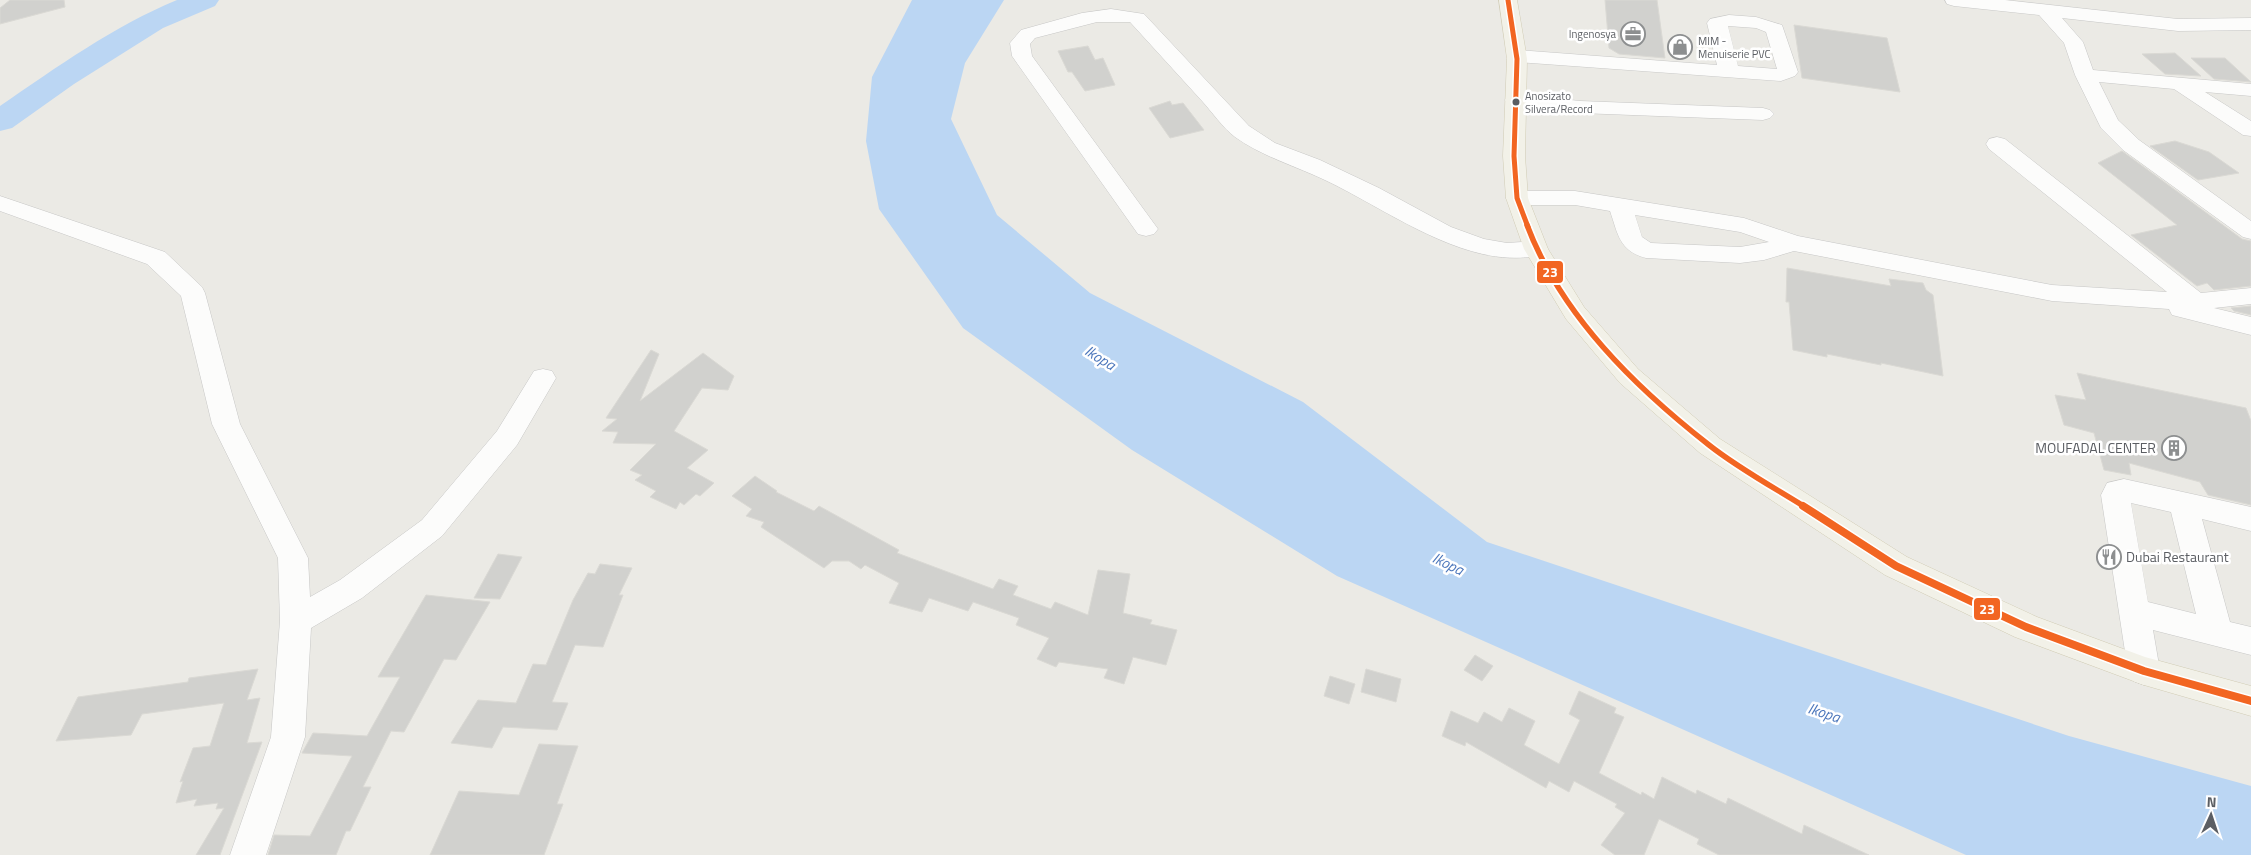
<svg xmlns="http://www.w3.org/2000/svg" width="2251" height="855" viewBox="0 0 2251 855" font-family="'Titillium Web',sans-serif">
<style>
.water{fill:#bbd6f3}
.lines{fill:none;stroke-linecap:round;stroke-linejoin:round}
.river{fill:#bbd6f3;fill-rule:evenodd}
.building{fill:#d1d1ce;stroke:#dad9d4}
.minor-casing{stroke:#c7c7c6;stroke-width:1}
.major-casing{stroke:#d1ccb5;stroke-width:1}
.minor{fill:#fcfcfb;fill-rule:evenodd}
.major{fill:#f2f1e8;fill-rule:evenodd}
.bus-1-far2-casing{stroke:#fff;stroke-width:8}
.bus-1-far1-casing{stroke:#fff;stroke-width:9}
.bus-1-casing{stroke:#fff;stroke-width:11}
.bus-1-far2{stroke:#f26522;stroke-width:5}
.bus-1-far1{stroke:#f26522;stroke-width:5.5}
.bus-1{stroke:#f26522;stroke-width:8}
.bus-dot{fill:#5b5e63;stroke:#fff;stroke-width:2}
.labels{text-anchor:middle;stroke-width:5;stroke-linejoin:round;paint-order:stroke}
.far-poi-label{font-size:11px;fill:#5b5e63;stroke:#fff;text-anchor:end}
.far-bus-label{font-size:11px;fill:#5b5e63;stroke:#fff;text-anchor:start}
.poi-label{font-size:14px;fill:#5b5e63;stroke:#fff;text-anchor:end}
.water-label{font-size:15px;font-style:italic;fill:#4b76bb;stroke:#fff}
.line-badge{stroke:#fff;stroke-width:2}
.badge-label{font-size:14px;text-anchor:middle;font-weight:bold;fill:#fff}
</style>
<rect width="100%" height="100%" fill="#ebeae5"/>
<!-- water -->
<path class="water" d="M912,0h92l-39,63 -14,56 46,96 93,78 213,109 184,140 582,194 182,50v69h-285l-629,-279 -205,-126 -169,-122 -84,-119 -13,-68 6,-64z"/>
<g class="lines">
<!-- river -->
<path class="river" d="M177,0h42l-4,6 -52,22 -89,56 -62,44 -12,3v-25c57,-39 114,-80 177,-106z"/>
</g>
<!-- building -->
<g class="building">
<path d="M10,0h54l1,7 -65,17v-16z"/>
<path d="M1605,0h52l8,58 -46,-4 -10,-6z"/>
<path d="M1794,25l93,13 13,54 -98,-14z"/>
<path d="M1088,46l7,14 8,-2 12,27 -30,6 -13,-19h-4l-10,-21z"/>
<path d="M2175,53l26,23 -36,-2 -23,-20z"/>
<path d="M2191,58h34l26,24 -37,-3z"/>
<path d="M1170,101l2,4 11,-2 21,27 -34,8 -21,-30z"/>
<path d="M2175,141l34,11 30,21 -41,7 -48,-34z"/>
<path d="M2122,151l120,88 9,2v45l-37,4 -7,-7 -10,3 -66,-51 46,-10 -79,-62z"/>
<path d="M1787,268l104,18 -2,-7 34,4 3,7 7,5 10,81 -62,-13v2l-54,-11v3l-34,-7 -4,-48h-3z"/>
<path d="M2251,306v9l-17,-4 -3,-3z"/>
<path d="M651,350l8,4 -19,47 63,-48 31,23 -6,14 -26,-2 -28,43 34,19 -21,18 27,15 -14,13 -4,-2 -12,11 -4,-3 -4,7 -26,-12 6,-6 -21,-11 7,-5 -12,-5 26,-26 -43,-1 5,-11 -16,-1 15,-12 -11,-1z"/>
<path d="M2077,373l169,35 5,13v84l-43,-10 -8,-13 -71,-19 2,12 -27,-5 -10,-37 -30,-8 -9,-30 31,5z"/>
<path d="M755,476l22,15 -1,1 38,19 5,-5 80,44 -2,3 96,36 6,-10 19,7 -5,9 38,14 4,-7 33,13 10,-45 32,4 -7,39 29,7 -2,4 27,6 -11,35 -33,-8 -9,27 -20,-6 4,-9 -49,-7 -3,5 -19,-8 12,-21 -33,-13 3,-7 -46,-16 -5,9 -39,-13 -7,14 -33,-9 10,-20 -34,-18 -4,4 -12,-8h-17l-8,7 -63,-41 3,-5 -18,-6 6,-7 -20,-13z"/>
<path d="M498,554l24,3 -22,42 -26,-1z"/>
<path d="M600,564l32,4 -13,27h4l-20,52 -28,-2 -23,57 16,1 -11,27 -54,-3 -11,21 -41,-5 27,-43 38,3 17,-39 13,1 27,-65 15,-27 7,1z"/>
<path d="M426,595l64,7 -34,58 -12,-1 -40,73 -13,-1 -28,56h8l-21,44h-4l-10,24h-68l6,-20 36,1 42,-80 -50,-3 11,-20 54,3 33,-59h-22z"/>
<path d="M1475,655l18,11 -11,15 -18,-11z"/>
<path d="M258,669l-11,31 13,-2 -13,45 15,-1 -42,113h-24l28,-47 -8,1 2,-6 -24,3 3,-7 -21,4 7,-22 -3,1 13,-34 17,-2 14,-43 -82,11 -11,21 -75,6 22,-44 110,-15 1,-4z"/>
<path d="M1366,669l35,10 -5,23 -35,-10z"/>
<path d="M1330,676l25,8 -6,20 -25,-8z"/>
<path d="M1579,691l37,17 -2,5 10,4 -25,56 42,22 1,-3 12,7 8,-22 34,17 1,-4 29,14 2,-6 74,36 2,-9 65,30h-150l-22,-11 2,-5 -40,-20 -15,36h-29l-14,-10 24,-32 -10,-6 2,-3 -43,-23 -5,11 -20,-11 -3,7 -80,-46 -1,4 -23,-10 9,-25 27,12 6,-11 18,10 7,-14 26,13 -11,24 35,19 21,-44 -11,-6z"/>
<path d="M539,744l39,2 -21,58h6l-19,51h-114l29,-64 60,4z"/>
</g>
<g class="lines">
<defs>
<g id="minor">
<path d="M1945,0h60l173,19 73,-1v12l-73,1 -116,-13 21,24 10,28 158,14v12l-46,-4 46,29v15l-8,-1 -69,-46 -75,-7 19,38 21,20 112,81v18l-8,-2 -120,-87 -22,-22 -26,-53 -11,-32 -25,-28 -85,-9 -7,-2z"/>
<path d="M1111,9l33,5 105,112 26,17 45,17 59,28 72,39 33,12 23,4 29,-2 8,3 4,5 -4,5c-72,20 -154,-43 -217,-73 -31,-15 -64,-24 -92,-44 -12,-9 -23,-25 -33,-36 -24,-26 -48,-53 -72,-79h-33l-62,16 -5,6 2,12 126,173 -4,5 -8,2 -8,-2 -126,-178 -2,-13 11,-13 61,-17z"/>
<path d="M1729,15l27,2 26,8 16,47 -3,4 -14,5 -264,-19 -7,-2 -3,-4 3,-4 7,-2 200,15 -10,-42 3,-4zM1728,26l28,2 10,4 11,37 -39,-3z"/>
<path d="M1515,94l65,7 183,7 7,2 4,4 -4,4 -7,2 -183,-7 -72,-9 -3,-4 3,-4z"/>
<path d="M1997,137l8,2 196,154 50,-5v16l-37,4 37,9v18l-79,-20 -3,-6 -117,-8 -258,-50 -30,9 -24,3 -94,-5c-27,-7 -28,-24 -36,-47l-35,-6h-58l-8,-2 -3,-5 3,-5 8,-2h58l169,27 54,18 254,49 115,7 -178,-143 -3,-5 3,-5zM1635,215l105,17 29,10 -29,5 -89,-4 -9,-6z"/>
<path d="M0,196l165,56 37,35 3,6 35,131 68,134 2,39 30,-17 82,-60 75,-89 37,-60 9,-2 9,2 4,7 -39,67 -75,91 -80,62 -51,30 -6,109 -39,118h-36l41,-118 9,-116 -2,-63 -66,-134 -31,-128 -34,-32 -147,-53z"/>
<path d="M2124,479l127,28v24l-49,-12 28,103 21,5v28l-98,-25 7,41 -5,10 -11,4 -11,-4 -5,-10 -27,-176 6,-12zM2131,503l40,9 25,102 -48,-12z"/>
</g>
<path id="major" d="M1499,0h18l10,59 -2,97 3,42 20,51 36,58 54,62 82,70 187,118 130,60 108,40 106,29v30l-107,-31 -129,-48 -130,-62 -185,-122 -80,-70 -54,-64 -42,-70 -18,-51 -3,-42 4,-97z"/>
</defs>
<!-- minor casing -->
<use href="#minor" class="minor-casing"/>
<!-- major casing -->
<use href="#major" class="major-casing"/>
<!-- minor -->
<use href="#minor" class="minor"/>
<!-- major -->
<use href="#major" class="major"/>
<defs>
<path id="bus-1-far2" d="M1508,0l9,59 -3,97 3,42 11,29"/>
<path id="bus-1-far1" d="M1527,225c34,90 108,162 182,220 29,23 64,42 96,62"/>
<path id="bus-1" d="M1803,506l93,60 130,61 118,44 107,30"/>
</defs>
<!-- bus-1-far2 casing -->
<use href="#bus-1-far2" class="bus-1-far2-casing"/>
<!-- bus-1-far1 casing -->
<use href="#bus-1-far1" class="bus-1-far1-casing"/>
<!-- bus-1 casing -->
<use href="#bus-1" class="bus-1-casing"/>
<!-- bus-1-far2 -->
<use href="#bus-1-far2" class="bus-1-far2"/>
<!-- bus-1-far1 -->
<use href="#bus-1-far1" class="bus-1-far1"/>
<!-- bus-1 -->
<use href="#bus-1" class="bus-1"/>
</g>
<!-- icons -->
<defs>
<symbol id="office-ring" viewBox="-11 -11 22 22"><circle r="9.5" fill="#fff" stroke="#8d8f90" stroke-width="1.5"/><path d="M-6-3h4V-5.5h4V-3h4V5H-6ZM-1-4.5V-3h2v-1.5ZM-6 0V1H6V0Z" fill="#8d8f90"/></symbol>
<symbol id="shop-ring" viewBox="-11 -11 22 22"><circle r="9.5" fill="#fff" stroke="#8d8f90" stroke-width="1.5"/><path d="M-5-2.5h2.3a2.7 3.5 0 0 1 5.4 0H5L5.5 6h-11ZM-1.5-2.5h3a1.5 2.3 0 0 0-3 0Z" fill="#8d8f90"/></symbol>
<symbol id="building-ring" viewBox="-11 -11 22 22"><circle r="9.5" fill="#fff" stroke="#8d8f90" stroke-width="1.5"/><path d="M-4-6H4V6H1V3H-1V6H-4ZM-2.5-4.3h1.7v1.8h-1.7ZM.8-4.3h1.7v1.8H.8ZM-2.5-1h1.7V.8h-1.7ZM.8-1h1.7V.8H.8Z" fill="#8d8f90"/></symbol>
<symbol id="restaurant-ring" viewBox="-11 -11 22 22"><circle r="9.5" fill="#fff" stroke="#8d8f90" stroke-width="1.5"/><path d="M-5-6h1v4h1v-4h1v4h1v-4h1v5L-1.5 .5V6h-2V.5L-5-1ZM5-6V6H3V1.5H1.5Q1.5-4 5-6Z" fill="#8d8f90"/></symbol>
</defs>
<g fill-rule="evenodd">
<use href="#office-ring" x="1619" y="20" width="28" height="28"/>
<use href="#shop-ring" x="1666" y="33" width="28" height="28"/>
<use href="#building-ring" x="2160" y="434" width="28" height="28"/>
<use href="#restaurant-ring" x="2095" y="543" width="28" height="28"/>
</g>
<!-- markers -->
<circle class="bus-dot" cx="1516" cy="102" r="4.5"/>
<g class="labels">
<!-- far-poi labels -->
<g class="far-poi-label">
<text x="1616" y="38">Ingenosya</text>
<text x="1698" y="45" text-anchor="start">MIM -<tspan x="1698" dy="13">Menuiserie PVC</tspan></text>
</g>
<!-- far-bus labels -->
<g class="far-bus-label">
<text x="1525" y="100">Anosizato<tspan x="1525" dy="13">Silvera/Record</tspan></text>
</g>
<!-- poi labels -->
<g class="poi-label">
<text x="2156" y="453">MOUFADAL CENTER</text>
<text x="2126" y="562" text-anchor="start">Dubai Restaurant</text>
</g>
<!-- water labels -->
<g class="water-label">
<text transform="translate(1100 358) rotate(32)" y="5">Ikopa</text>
<text transform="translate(1448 564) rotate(26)" y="5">Ikopa</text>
<text transform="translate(1824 713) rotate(18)" y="5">Ikopa</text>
</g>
</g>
<g class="line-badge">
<rect x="1536" y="260" width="28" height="24" rx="5" fill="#f26522"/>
<rect x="1973" y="597" width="28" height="24" rx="5" fill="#f26522"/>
</g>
<g class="badge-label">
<text x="1550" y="277">23</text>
<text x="1987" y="614">23</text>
</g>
<!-- north arrow -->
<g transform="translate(2211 815) rotate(3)" stroke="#ffffff" stroke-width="4" paint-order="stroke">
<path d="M0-4L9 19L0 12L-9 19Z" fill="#5b5e63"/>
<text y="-8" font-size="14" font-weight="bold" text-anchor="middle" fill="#5b5e63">N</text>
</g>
</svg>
